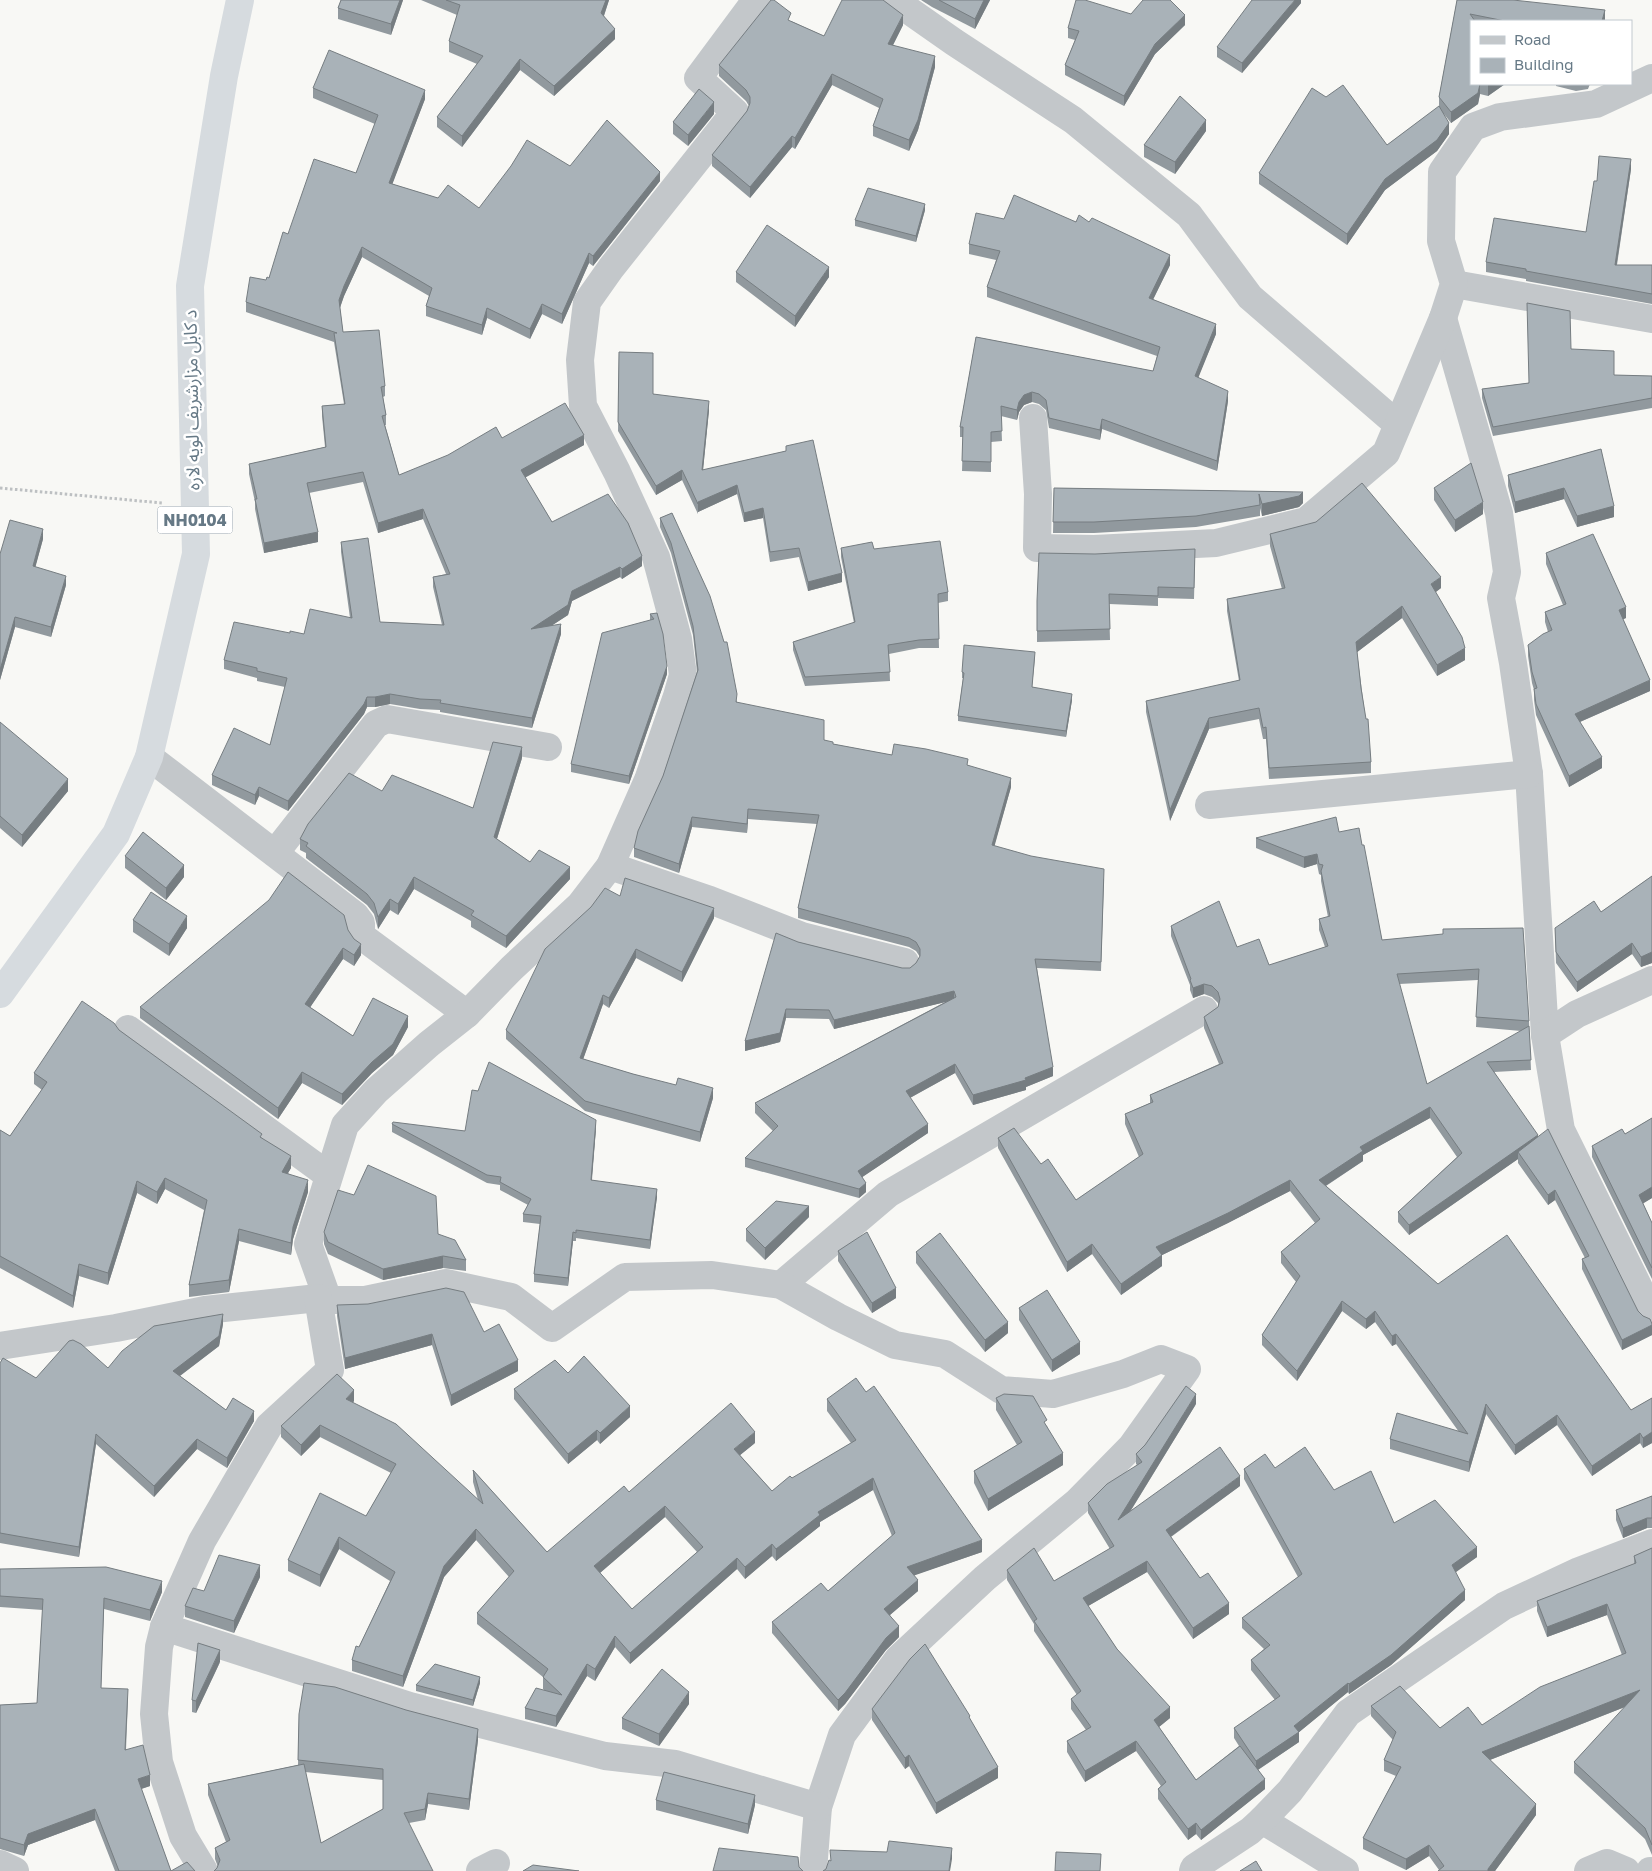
<svg xmlns="http://www.w3.org/2000/svg" width="1652" height="1871" viewBox="0 0 1652 1871" font-family="'Golos Text','Noto Sans Arabic',sans-serif">
<style>
.lines{fill:none;stroke-linecap:round;stroke-linejoin:round}
.path{stroke:#bdc0c2;stroke-width:3;stroke-dasharray:2.5 2.5;stroke-linecap:butt}
.minor{stroke:#c3c7ca;stroke-width:28}
.trunk{stroke:#d6dbdf;stroke-width:28}
.wall{fill:#91999e;fill-rule:evenodd}
.shaded-wall{fill:#767d81}
.building{fill:#a9b2b8;stroke:#767d81;fill-rule:evenodd}
.labels{text-anchor:middle;stroke-width:5;stroke-linejoin:round;paint-order:stroke}
.shield{fill:#fff;stroke:#94a1aa;stroke-width:1}
.shield-label{font-size:16px;font-weight:bold;fill:#667986}
.street-label{font-size:18px;fill:#667986;stroke:#fff}
</style>
<rect width="100%" height="100%" fill="#f8f8f5"/>
<g class="lines">
<!-- path -->
<path class="path" d="M0,488l162,15"/>
<!-- minor -->
<g class="minor">
<path d="M894,0l60,42 119,78 116,95 61,82 147,127"/>
<path d="M1454,284l198,35"/>
<path d="M1443,318l56,195 8,59 -6,26 12,65 16,111 16,261"/>
<path d="M1033,418l5,76 -1,54 57,1 122,-6 90,-22 80,-68 57,-135 11,-34 -13,-43 1,-69 31,-45 27,-10 96,-13 56,-26"/>
<path d="M149,757l206,158 6,8v10l3,5 103,76"/>
<path d="M1209,805l320,-31"/>
<path d="M275,853l101,-129 11,-5 161,28"/>
<path d="M610,866l100,34 92,36 103,26"/>
<path d="M1652,980l-75,34 -32,21 16,95 91,184"/>
<path d="M128,1029l200,146"/>
<path d="M781,1285l107,-91 316,-184"/>
<path d="M328,1300l-20,-56 37,-119 31,-34 53,-47 38,-30 45,-46 68,-63 30,-39 38,-86 29,-84 6,-21 -5,-36 -22,-82 -39,-85 -34,-66 -3,-46 7,-58 24,-34 124,-156 -37,-34 58,-78"/>
<path d="M0,1346l116,-18 89,-18 113,-12 10,2h37l81,-17 65,14 41,31 73,-51 87,-2 69,10 57,32 57,28 50,9 56,36 52,4 70,-20 38,-15 26,10 -55,77 -55,56 -92,76 -87,81 -56,76 -24,72 -5,64"/>
<path d="M164,1627l246,79 195,50 70,8 143,43"/>
<path d="M1262,1820l83,51"/>
<path d="M0,1864l15,7"/>
<path d="M204,1871l-21,-35 -24,-74 -5,-48 5,-67 5,-20 38,-86 67,-115 61,-56 -12,-72"/>
<path d="M480,1871l16,-8"/>
<path d="M1193,1871l1,-3 56,-37 12,-11 28,-29 58,-78 156,-107 75,-35 73,-28"/>
<path d="M1588,1871l19,-8 19,8"/>
<path d="M1650,1871h2"/>
</g>
<!-- trunk -->
<path class="trunk" d="M0,994l116,-160 33,-77 47,-203 -6,-268 34,-210 16,-76"/>
</g>
<!-- wall -->
<g class="wall">
<path d="M341,0h62l-12,35 -53,-16v-11z"/>
<path d="M421,0h188l-5,16 11,23 -61,57 -34,-26 -58,77 -25,-20v-10l40,-53 -28,-12v-11l8,-26z"/>
<path d="M921,0h69l-15,29 -43,-22z"/>
<path d="M1301,0v3l-59,70 -25,-16v-10z"/>
<path d="M1457,0l148,10v11h-134v63h34l-17,12 -8,-2 -2,10 -27,19 -7,-9 5,20 -12,17 -52,39 -38,55 -88,-61v-11l128,-28 52,-38v-10z"/>
<path d="M1131,14l54,11 -30,29 -31,52 -59,-31v-10l10,-25 -7,-2v-10z"/>
<path d="M791,21l33,15 79,-11 -10,20 42,22 -17,63 -9,21 -36,-15v-10l6,-18 -47,-23 -37,64 -3,-2 -42,51 -38,-32v-11l35,-44 2,-5 -3,-5 -27,-25v-11z"/>
<path d="M1556,84h34l-2,5 -12,2 -20,-5z"/>
<path d="M313,88l112,11 -33,85 46,14 41,10 91,-42 90,15 -67,85 -4,-3 -27,61 -20,-10 -12,25 -43,-21 -5,17 -56,-19v-10l3,-10 -67,-39 -18,39 -4,12 3,24 42,54v10l-2,1 3,18v10h-1l14,50 103,-37 82,7 -59,32 27,45 90,44 -20,13 -2,-2 -48,24 -4,14 -17,11 10,8 -29,94 -92,-16v-2l-20,-1 -30,-5 -15,3h-8l-3,7 -76,97 -29,-15 -4,9 -43,-20v-10l58,-30 15,-58 -28,-6v-3l-33,-9v-9l66,-27 14,1 46,-16 -9,-66v-10l39,80 62,3 -9,-38v-10l13,-3 -23,-55 -45,14 -15,-51 -54,11 9,49 -54,11 -9,-44v-7l-6,-28v-10l76,-17 -3,-31v-10l22,-2 -10,-62 -88,-30v-10l23,-24 19,-44 68,-61 19,-49 -62,-26z"/>
<path d="M714,114l-26,32 -15,-12v-12z"/>
<path d="M1206,131l-31,43 -31,-17v-12z"/>
<path d="M1631,169l-14,96h35v39l-126,-23v-2l-40,-7v-10l100,-30 11,-51z"/>
<path d="M925,210l-9,32 -61,-16v-6z"/>
<path d="M1004,219l85,3 81,43 -17,34 63,35 -18,43 30,24 -11,70 -115,-42 -2,11 -51,-12 -3,-18 -7,-6 -7,-2 -8,3 -5,7 -2,8 -16,-4 1,25 -11,1v30l-29,-1 1,-34h-3v-10l16,-90 177,34 4,-15 -170,-59v-10l9,-27 -27,-6v-10z"/>
<path d="M736,272l93,5 -34,50 -59,-45z"/>
<path d="M1571,349l43,26 38,1v32l-159,28 -11,-38v-9l46,-6z"/>
<path d="M619,352l34,42 56,16 -6,60 83,-19 56,131 -34,9 -9,-34 -29,5 -7,-44 -19,4 -7,-28 -39,18v2l-16,-34 -26,15 -38,-64z"/>
<path d="M1601,449l13,68 -37,10 -13,-28 -49,14 -7,-27v-11z"/>
<path d="M1054,488l249,4v11l-4,4 -37,9 -2,-8v8l-64,11 -102,6h-41z"/>
<path d="M1434,488l49,26 -28,18 -21,-32z"/>
<path d="M672,513l65,189 96,42 59,11 76,10 43,22 -17,59 110,33 -3,92 -64,-3 16,108 -27,11v3l-53,15 -18,-32 -45,25 18,35 -66,44 4,15 -7,6 -114,-31v-9l28,-27 -18,-18v-10l190,-101 -111,27 -5,-10 -43,-1 -6,24 -35,9 53,-109 104,26h8l6,-5 4,-6 -4,-6 -7,-4 -111,-29v-10l19,-84 -69,-5 -1,14 -55,-6 -13,46 -45,-16v-9l29,-72 34,-104 -4,-37 -22,-82 -11,-26v-9z"/>
<path d="M1270,534l171,54 -6,4 30,68 -28,16 -35,-58 -45,34 14,110v11l-102,6 -3,-40h-3l-4,-20 -50,10 -39,92 -24,-109v-11l93,-20 -12,-70v-12l55,-10 -12,-43z"/>
<path d="M43,539l-8,28 31,18 -15,52 -36,-10 -15,53v-126z"/>
<path d="M841,548l33,1 74,43v9l-10,2 1,45h-20l-30,6 1,27 -85,5 -12,-36v-8l61,-19 -13,-66z"/>
<path d="M1546,553l80,65 -3,1 27,72 -70,31 22,46 -33,19 -33,-72 -2,-15v-10l-2,-7 -4,-27v-11l20,-13 -3,-10v-10l18,-7 -17,-41z"/>
<path d="M1195,560l-1,39 -36,-1v8l-49,-2 1,36 -73,2v-41z"/>
<path d="M657,613l10,61 -38,110 -58,-12v-8l79,-144v-6z"/>
<path d="M1035,658l-3,29 40,13 -6,37 -108,-16v-5l5,-38h-1v-6z"/>
<path d="M0,722l68,69 -46,56 -22,-19z"/>
<path d="M522,758l-25,81 33,23 40,17 -64,69 -35,-21v-6l-57,-32 -16,26 -8,-5 -12,19 -4,-15 -7,-9 -61,-47v-5l-6,-3v-11l82,-48 91,17z"/>
<path d="M1339,832l23,13 20,95 61,-5v-6l86,92 2,49 -37,2 44,65 100,174 5,5 9,8v11l-30,15 -40,-81v-10l3,-1 -30,-58 -7,5 -30,-42v-4l-109,76 -11,-13v-10l59,-55 -27,-39 -67,37v6l-37,25 112,98 193,126 21,-12v45l-9,5 -3,-5 -48,33 -35,-51 -42,30 -29,-41 -17,58 -79,-23v-10l69,-7 -63,-88 -4,2 -17,-24 -9,7 -24,-18 -45,70 -35,-36v-10l34,-53 -15,-19v-11l34,-29 -25,-32 -62,32 -66,32v11l-41,29 -29,-41 -25,18 -69,-124v-10l43,26 35,36 63,-43 -14,-33v-10l25,-11v-8l69,-31 -15,-36v-11l14,-10v-4l-6,-6 -8,-3 -11,4 -3,-8v-5l-19,-49v-10l66,21 32,18 56,-18 -6,-17v-11l9,-2 -7,-36v-6l-2,-1 -2,-10 -13,4 -48,-20v-10zM1478,980l-2,47 45,4 -94,53 -28,-100z"/>
<path d="M125,856l59,21 -18,23 -41,-32z"/>
<path d="M1652,876v87l-11,4 -9,-13 -55,38 -21,-29 -1,-35 46,-16z"/>
<path d="M620,896l94,22 -32,64 -46,-24 -27,50 -6,-4 -20,55 130,39 -13,44 -115,-31 -79,-72v-9z"/>
<path d="M133,920l54,8 -18,28 -36,-24z"/>
<path d="M348,930l13,25 -7,11 -11,-7 -33,48 43,29 55,-9 -15,28 -21,18 -30,32 -40,-22 -24,36 -138,-101v-11z"/>
<path d="M119,1030l143,108 29,30 -3,5 20,19 -15,47 -2,16 -52,-14 -10,51 -40,5v-12l15,-75 -39,-21 -8,15 -20,-11 -29,92 -29,-9 -6,32 -73,-40v-138l10,6 32,-46 -8,-6v-11z"/>
<path d="M1652,1118v80l-9,5 9,20v56l-60,-122v-11l33,-12z"/>
<path d="M392,1124l73,7 131,-3 -4,52 65,17 -7,52 -74,-11v3h-3l-5,45 -34,-4v-8l6,-50 -17,-2v-8l5,-9 -28,-15v-5l-13,-2 -95,-51z"/>
<path d="M809,1217l-44,43 -19,-19v-12z"/>
<path d="M324,1232l114,2 28,26v11l-23,-3 -60,12 -55,-26 -4,-10z"/>
<path d="M838,1251l58,47 -24,15 -34,-52z"/>
<path d="M916,1252l92,81 -23,19 -69,-89z"/>
<path d="M337,1305l147,27 34,39 -67,35 -19,-61 -87,24 -8,-53z"/>
<path d="M1019,1308l61,46 -28,18 -33,-52z"/>
<path d="M223,1324l-4,22 -39,30 46,34 28,11 -27,47 -30,-19 -43,48 -58,-53 -17,113 -79,-14v-180l36,15 72,-10z"/>
<path d="M568,1373l62,44 -30,27 -3,-4 -29,24 -54,-65v-10z"/>
<path d="M996,1398l51,28 16,39 -75,46 -14,-28v-12l43,-26 -21,-35z"/>
<path d="M827,1399l155,153 -68,23 4,16 -28,24 9,22 -13,13 -41,54 -7,7 -66,-78v-11l56,-31 64,-55 -19,-46 -53,32v4l-44,35 -4,-5 -27,23 -8,-10 -107,95 -15,-17 -20,34 -8,-5 -31,51 -31,-8v-11l19,-18 -1,-1v-12l-66,-53v-11l32,-36 -33,-37 -32,37 -41,110 -51,-16v-11l7,-13 31,-66 -51,-32 -19,38 -32,-16v-11l78,-44 25,-43 -71,-36 -19,19 -20,-19v-11l73,-25 -1,2 125,97 -5,-18v-12l74,82 82,-60 126,-49 -15,12 32,36 79,-48 -24,-32zM665,1517l32,35 -65,57 -32,-36z"/>
<path d="M1196,1404l-66,108 110,-26 -69,51 29,41 29,36 -36,25 -46,-67 -59,34 29,43 53,69 -11,9 37,53 43,-34 -5,-8v-10l41,-28 -24,-30v-10l13,-11 -22,-21v-10l56,-41 -54,-98v-10l31,-1 59,22 60,33 83,34 -22,15 10,28 -74,65 -42,29 -1,-2 -49,40v10l-41,28 7,19 -64,51 -5,-6 -8,6 -30,-41v-10l3,-3 -25,-35 -51,31 -18,-30v-11l19,-11 -15,-21v-10l6,-4 -43,-64v-7l-27,-44v-10l47,11 56,-32 -22,-36v-10l49,-38 -1,-1v-10z"/>
<path d="M1652,1496v32h-5l-24,10 -7,-18v-10z"/>
<path d="M1652,1548v307l-7,-16 -71,-66v-11l51,-55 -135,53 46,55 -41,56h-57l1,-1 -10,-14 -23,14 -43,-21v-11l33,-62 -12,-5v-11l9,-20 -22,-24v-10l69,22 42,-3 140,-70 -15,-40 -60,22 -10,-26v-10l97,-37v-8z"/>
<path d="M0,1569l162,23 -12,29 -46,-12 -3,79 27,12 -2,50 24,36 -9,3 30,82h24h-80l-20,-51 -67,25 -4,11 -24,-7v-144l37,-2 6,-93 -43,-3z"/>
<path d="M260,1577l-26,56 -49,-16v-11z"/>
<path d="M220,1662l-24,51 -4,-1v-12z"/>
<path d="M480,1683l-7,23 -57,-15v-6z"/>
<path d="M689,1704l-30,42 -37,-17v-11z"/>
<path d="M872,1709l98,10 28,59 -62,36 -27,-48 -4,3 -33,-49z"/>
<path d="M299,1714l179,26 -9,70 -41,-6 -3,16 -16,3 -192,45 1,-1 -3,-8v-11l11,-6 -18,-47v-11l90,-19zM305,1772l78,8v29l-62,34z"/>
<path d="M656,1800l99,5 -7,29 -92,-24z"/>
</g>
<!-- shaded-wall -->
<g class="shaded-wall">
<path d="M400,0h3l-12,35v-11z"/>
<path d="M606,0h3l-8,24v-11z"/>
<path d="M984,0h6l-15,29v-10z"/>
<path d="M1295,0h6v3l-59,70v-10z"/>
<path d="M1605,10v11h-3z"/>
<path d="M903,15v10l-15,30v-11z"/>
<path d="M1185,15v10l-30,29 -31,52v-10l31,-52z"/>
<path d="M615,29v10l-61,57v-10z"/>
<path d="M935,56v11l-17,63 -9,21v-11z"/>
<path d="M520,59v11l-58,77v-11z"/>
<path d="M832,74v11l-37,64v-11z"/>
<path d="M1480,84v10l-2,10 -27,19v-11z"/>
<path d="M1490,84h15l-17,12v-11z"/>
<path d="M425,90v9l-36,94v-10z"/>
<path d="M714,102v12l-26,32v-11z"/>
<path d="M1206,120v11l-31,43v-12z"/>
<path d="M1449,123v11l-12,17 -52,39 -38,55v-11l38,-55z"/>
<path d="M792,136v11l-42,51v-11z"/>
<path d="M1631,159v10l-16,106v-10z"/>
<path d="M660,172v9l-67,85v-10z"/>
<path d="M925,204v6l-9,32v-6z"/>
<path d="M362,247v10l-18,39 -5,14v-10l5,-14z"/>
<path d="M589,253v10l-27,61v-10z"/>
<path d="M1170,255v10l-21,43v-10z"/>
<path d="M829,267v10l-34,50v-11z"/>
<path d="M542,304v10l-12,25v-10z"/>
<path d="M487,308v10l-5,17v-10z"/>
<path d="M1216,324v10l-21,52v-10z"/>
<path d="M1228,391v10l-11,70v-10z"/>
<path d="M1032,392v10l-8,3 -5,7 -2,8v-10l2,-8 5,-7z"/>
<path d="M709,401v9l-7,70v-10z"/>
<path d="M1102,419v10l-2,11v-10z"/>
<path d="M584,435v10l-63,35v-10z"/>
<path d="M682,470v10l-26,15v-9z"/>
<path d="M737,485v9l-39,18v2v-12z"/>
<path d="M1564,488v11l-49,14v-11z"/>
<path d="M1303,492v11l-4,4 -37,9v-12z"/>
<path d="M1483,502v12l-28,18v-12z"/>
<path d="M1614,506v11l-37,10v-11z"/>
<path d="M763,508v10l-19,4v-9z"/>
<path d="M423,509v10l-45,14v-10z"/>
<path d="M43,529v10l-10,37v-10z"/>
<path d="M318,532v10l-54,11v-10z"/>
<path d="M642,556v10l-20,13v-10z"/>
<path d="M620,567v10l-48,24 -4,14 -37,24v-10l41,-38z"/>
<path d="M842,573v9l-34,9v-9z"/>
<path d="M66,576v9l-15,52v-10z"/>
<path d="M1441,577v11l-10,8v-12z"/>
<path d="M1402,606v12l-46,35v-11z"/>
<path d="M1626,607v11l-7,3v-11z"/>
<path d="M15,617v10l-15,53v-10z"/>
<path d="M561,624v10l-29,94v-10z"/>
<path d="M1465,648v12l-28,16v-11z"/>
<path d="M667,666v8l-38,110v-8z"/>
<path d="M1650,680v11l-75,33v-10z"/>
<path d="M390,694v10l-15,3v-10z"/>
<path d="M1072,694v6l-6,37v-6z"/>
<path d="M367,697v10l-3,7 -76,97v-10z"/>
<path d="M1209,718v11l-39,92v-11z"/>
<path d="M522,747v11l-28,90v-11z"/>
<path d="M1602,757v11l-33,19v-11z"/>
<path d="M1011,778v9l-19,68v-10z"/>
<path d="M68,779v12l-46,56v-12z"/>
<path d="M259,787v9l-4,9v-10z"/>
<path d="M748,809v10l-1,14v-9z"/>
<path d="M692,817v10l-13,46v-9z"/>
<path d="M1317,854v10l-13,4v-11z"/>
<path d="M184,865v12l-18,23v-12z"/>
<path d="M570,867v12l-64,69v-12z"/>
<path d="M414,877v12l-16,26v-11z"/>
<path d="M390,899v11l-12,19v-12z"/>
<path d="M714,908v10l-32,64v-10z"/>
<path d="M187,916v12l-18,28v-12z"/>
<path d="M1632,943v11l-55,38v-10z"/>
<path d="M361,944v11l-7,11v-11z"/>
<path d="M343,948v11l-38,56v-11z"/>
<path d="M636,949v9l-27,50v-10z"/>
<path d="M1652,952v11l-11,4v-10z"/>
<path d="M1204,984v10l-11,4v-10z"/>
<path d="M954,991v9l-120,29v-9z"/>
<path d="M603,995v9l-23,64v-10z"/>
<path d="M786,1009v9l-6,24 -35,9v-10z"/>
<path d="M408,1016v11l-15,28 -21,18 -30,32v-11z"/>
<path d="M955,1064v9l-49,27v-9z"/>
<path d="M1053,1067v9l-27,11v3l-53,15v-10l52,-17z"/>
<path d="M302,1072v11l-24,36v-11z"/>
<path d="M713,1088v10l-13,44v-10z"/>
<path d="M1430,1107v11l-67,37v6l-44,29v-10l41,-33z"/>
<path d="M596,1120v8l-5,60v-8z"/>
<path d="M928,1124v9l-70,47v-9z"/>
<path d="M1538,1135v10l-20,7v7l-109,76v-10z"/>
<path d="M291,1156v12l-9,15v-11z"/>
<path d="M165,1178v11l-8,15v-12z"/>
<path d="M308,1180v12l-15,47 -2,16v-12l2,-16z"/>
<path d="M1290,1180v11l-62,32 -72,35v-11z"/>
<path d="M137,1181v12l-29,92v-12z"/>
<path d="M866,1183v9l-7,6v-9z"/>
<path d="M1652,1187v11l-13,8v-11z"/>
<path d="M657,1189v8l-7,52v-9z"/>
<path d="M1555,1190v10l-7,5v-10z"/>
<path d="M809,1206v11l-44,43v-12z"/>
<path d="M239,1229v12l-10,51v-12z"/>
<path d="M573,1232v9l-5,45v-8z"/>
<path d="M1092,1244v10l-25,18v-10z"/>
<path d="M1162,1255v11l-41,29v-11z"/>
<path d="M443,1256v12l-60,12v-11z"/>
<path d="M79,1264v12l-6,32v-12z"/>
<path d="M896,1288v10l-24,15v-10z"/>
<path d="M1342,1301v10l-45,70v-10z"/>
<path d="M1375,1311v11l-9,7v-10z"/>
<path d="M223,1314v10l-4,22 -46,35v-10z"/>
<path d="M1008,1322v11l-23,19v-12z"/>
<path d="M1652,1325v10l-30,15v-10z"/>
<path d="M432,1334v11l-87,24v-11z"/>
<path d="M1396,1334v10l-4,2v-10z"/>
<path d="M1080,1342v12l-28,18v-12z"/>
<path d="M518,1360v11l-67,35v-11z"/>
<path d="M354,1390v11l-8,10v-12z"/>
<path d="M1196,1394v10l-78,127v-11z"/>
<path d="M1486,1404v10l-17,58v-10z"/>
<path d="M630,1406v11l-30,27v-11z"/>
<path d="M254,1411v10l-27,47v-10z"/>
<path d="M1557,1415v10l-42,30v-10z"/>
<path d="M320,1425v12l-19,19v-11z"/>
<path d="M597,1430v10l-29,24v-10z"/>
<path d="M755,1432v11l-21,17v-11z"/>
<path d="M1652,1432v11l-9,5v-10z"/>
<path d="M1640,1433v10l-48,33v-10z"/>
<path d="M96,1434v10l-17,113v-10z"/>
<path d="M197,1439v10l-43,48v-11z"/>
<path d="M1063,1453v12l-75,46v-12z"/>
<path d="M1240,1476v10l-74,54v-10z"/>
<path d="M873,1478v12l-53,32v4l-44,35v-12l42,-37z"/>
<path d="M665,1506v11l-71,61v-12z"/>
<path d="M1647,1518v10l-24,10v-10z"/>
<path d="M476,1529v11l-32,37 -41,110v-11l41,-110z"/>
<path d="M339,1537v12l-19,38v-12z"/>
<path d="M982,1540v12l-75,26v-11z"/>
<path d="M772,1544v12l-27,23v-12z"/>
<path d="M1477,1547v10l-25,18v-10z"/>
<path d="M737,1558v11l-107,95v-11z"/>
<path d="M1147,1561v11l-64,37v-11z"/>
<path d="M260,1565v12l-26,56v-12z"/>
<path d="M918,1580v11l-34,29v-11z"/>
<path d="M162,1581v11l-12,29v-11z"/>
<path d="M1465,1590v10l-74,65 -42,29v-10z"/>
<path d="M1229,1603v11l-36,25v-11z"/>
<path d="M1607,1604v11l-60,22v-10z"/>
<path d="M899,1626v11l-13,13 -41,54 -7,7v-11l48,-62z"/>
<path d="M615,1636v11l-20,34v-12z"/>
<path d="M220,1650v12l-24,51v-12z"/>
<path d="M587,1664v12l-31,51v-11z"/>
<path d="M480,1677v6l-7,23v-6z"/>
<path d="M1348,1683v9l-50,41 1,-1v10l-43,29v-10l38,-35z"/>
<path d="M1640,1690v11l-158,62v-11z"/>
<path d="M689,1692v12l-30,42v-12z"/>
<path d="M1170,1707v11l-16,13v-11z"/>
<path d="M478,1729v11l-9,70v-11z"/>
<path d="M1136,1741v10l-51,31v-11z"/>
<path d="M909,1755v11l-4,3v-11z"/>
<path d="M998,1767v11l-62,36v-11z"/>
<path d="M150,1775v11l-12,4v-11z"/>
<path d="M1265,1779v10l-64,51v-10z"/>
<path d="M428,1793v11l-3,16v-11z"/>
<path d="M755,1795v10l-7,29v-10z"/>
<path d="M1536,1804v11l-41,56h-7v-2z"/>
<path d="M95,1809v11l-67,25 -4,11v-11l4,-11z"/>
<path d="M1196,1823v11l-8,6v-11z"/>
<path d="M1429,1845v11l-23,14v-11z"/>
<path d="M952,1848v11l-2,12h-1z"/>
</g>
<!-- building -->
<g class="building">
<path d="M341,0h59l-9,24 -53,-16z"/>
<path d="M446,0h160l-5,13 14,16 -61,57 -34,-27 -58,77 -25,-19 46,-61 -34,-15 11,-36z"/>
<path d="M771,0h3l17,13 -3,7 36,16 18,-36h41l20,15 -15,29 47,12 -17,64 -9,20 -36,-14 10,-27 -51,-25 -37,64 -3,-2 -42,51 -38,-32 35,-44 3,-8v-6l-4,-7 -27,-25z"/>
<path d="M939,0h45l-9,19z"/>
<path d="M1076,0h9l46,14 12,-14h27l15,15 -30,29 -31,52 -59,-31 14,-34 -11,-3z"/>
<path d="M1252,0h43l-53,63 -25,-16z"/>
<path d="M1457,0h56l92,10 -3,11h-97l-35,-7 5,7h-4v63h9l-2,9 -27,19 -12,-15z"/>
<path d="M329,50l96,40 -36,93 49,15 10,-13 31,23 32,-42 16,-26 43,26 37,-46 53,52 -67,84 -4,-3 -27,61 -20,-10 -12,25 -43,-21 -5,17 -56,-19 6,-18 -70,-41 -18,39 -5,14 4,32 36,-2 6,56 -4,1 5,28 -4,1 17,59 49,-20 48,-28 6,11 63,-35 19,32 -63,35 31,52 56,-28 20,29 14,33 -20,13 -2,-2 -48,24 -4,14 -37,24 30,-5 -29,94 -92,-15 1,-3 -21,-1 -30,-5 -15,3h-8l-3,7 -76,97 -29,-14 -4,8 -43,-20 22,-47 36,17 17,-67 -30,-7v-3l-33,-8 10,-38 56,11v-2l14,3 6,-25 42,9 -11,-76 27,-4 12,84 64,3 -11,-48 17,-3 -27,-65 -45,14 -15,-51 -56,11 11,49 -54,11 -9,-44h2l-8,-35 77,-17 -4,-41 23,-2 -11,-71h3l-91,-31 4,-25 16,3 1,-3 2,1 14,-46 5,2 26,-75 42,14 22,-58 -65,-27z"/>
<path d="M1343,85l44,60 52,-39 10,17 -12,17 -52,39 -38,55 -88,-61 53,-85 14,9z"/>
<path d="M699,89l15,13 -26,33 -15,-13z"/>
<path d="M1180,96l26,24 -31,42 -31,-17z"/>
<path d="M1599,156l32,3 -16,106h37v29l-126,-23v-2l-40,-7 8,-44 92,14 8,-51h3z"/>
<path d="M868,188l57,16 -9,32 -61,-16z"/>
<path d="M1014,195l62,27 3,-7 10,7 3,-4 78,37 -21,43 67,26 -21,52 33,15 -11,70 -115,-42 -2,11 -51,-12 -3,-18 -7,-6 -7,-2 -8,3 -5,7 -2,8 -16,-4 1,25 -11,1v30l-29,-1 1,-34h-3l16,-90 177,34 7,-24 -173,-60 13,-36 -31,-7 7,-31 28,6z"/>
<path d="M767,225l62,42 -34,49 -59,-44z"/>
<path d="M1527,303l43,8 1,38 43,2v24l38,1v22l-159,29 -11,-38 47,-6z"/>
<path d="M619,352l34,1v41l56,7 -7,69 84,-19v-5l27,-6 29,133 -34,9 -9,-34 -29,4 -7,-44 -19,5 -7,-28 -39,17v2l-16,-34 -26,16 -38,-64z"/>
<path d="M1601,449l13,57 -37,10 -13,-28 -49,14 -7,-27z"/>
<path d="M1471,463l12,39 -28,18 -21,-32z"/>
<path d="M1362,483l79,94 -10,7 31,53 3,11 -28,17 -35,-59 -46,36 5,46 5,31h2l3,43 -102,6 -3,-41 -3,1 -4,-20 -50,10 -39,92 -24,-109 94,-21 -13,-81 58,-11 -15,-54 46,-12z"/>
<path d="M1054,488l249,4 -4,4 -37,8 -3,-10 1,11 -64,11 -102,6h-41z"/>
<path d="M672,513l38,83 14,46h3l10,52 -1,8 88,18v20l9,2v2l59,11 2,-11 32,5 42,10 -1,6 44,13 -19,67 39,11 73,13 -3,93 -66,-3 18,108 -28,11 1,2 -53,15 -18,-31 -49,27 22,33 -70,47 8,12 -7,6 -114,-31 33,-32 -23,-23 201,-106 -2,-6 -120,29 -5,-10 -43,-1 -6,24 -35,8 31,-108 22,9 104,26h8l6,-5 4,-7v-7l-4,-7 -7,-4 -111,-30 21,-93 -71,-6 -1,15 -55,-7 -13,47 -45,-16 4,-17 25,-55 35,-106 -5,-44 -22,-83 -11,-25z"/>
<path d="M10,520l33,9 -10,37 33,10 -15,51 -36,-10 -15,53v-116z"/>
<path d="M1593,534l33,73 -7,3 31,70 -75,34 27,43 -33,19 -33,-72 -2,-15 3,-1 -5,-16 -4,-27 15,-11 9,-4 -7,-18 21,-8 -20,-51z"/>
<path d="M940,541l8,51 -10,2 1,45 -20,1 -31,5 2,27 -85,5 -12,-35 62,-20 -14,-74 31,-6 2,7z"/>
<path d="M1195,549l-1,39 -36,-1v9l-49,-2 1,35 -73,2v-30l2,-48 56,1z"/>
<path d="M657,613l6,21 4,32 -38,110 -58,-12 31,-131 52,-14 -4,-5z"/>
<path d="M964,645l71,7 -3,35 40,7 -6,37 -108,-15 6,-43 -2,-1z"/>
<path d="M0,722l68,57 -46,56 -22,-19z"/>
<path d="M493,742l29,5 -28,90 36,25 9,-12 31,17 -64,69 -35,-21 3,-4 -60,-34 -16,27 -8,-5 -12,18 -4,-14 -7,-9 -61,-48 2,-3 -8,-4 8,-15 41,-51 33,18 10,-16 81,33z"/>
<path d="M1336,817l3,15 20,-4 3,17h2l18,95 61,-6v-5l80,-1 6,93 -53,-4 3,-48 -82,5 30,110 102,-58 2,34 -44,2 51,73 -129,90 -11,-13 64,-59 -32,-46 -70,40 3,4 -44,29 119,104 69,-49 124,175 21,-12v34l-9,6 -3,-5 -48,33 -35,-51 -42,30 -29,-41 -17,58 -79,-23 7,-26 71,21 -72,-100 -4,2 -17,-25 -9,8 -24,-18 -45,70 -35,-36 38,-59 -19,-24 39,-33 -30,-39 -62,33 -72,34 6,8 -41,29 -29,-40 -25,18 -69,-124 16,-10 27,36 7,-5 28,41 67,-46 -18,-40 28,-12 -3,-7 73,-32 -19,-46 14,-10 2,-8 -2,-7 -6,-6 -8,-2 -11,4 -3,-8 1,-1 -20,-53 48,-25 18,46 22,-8 10,26 59,-19 -9,-27 11,-3 -9,-45 2,-6 -4,-1 -2,-10 -13,3 -48,-19z"/>
<path d="M143,832l41,33 -18,23 -41,-32z"/>
<path d="M288,872l56,43 4,15 6,9 7,5 -7,11 -11,-7 -38,56 48,32 20,-38 35,18 -15,28 -21,18 -30,32 -40,-22 -24,36 -138,-101 129,-107z"/>
<path d="M1652,876v76l-11,5 -9,-14 -55,39 -21,-30 -1,-24 39,-27 7,11z"/>
<path d="M625,878l89,30 -32,64 -46,-23 -27,49 -6,-3 -23,63 53,16 43,11 2,-7 35,10 -13,44 -115,-31 -79,-71 39,-81 46,-42 14,-19 15,8z"/>
<path d="M151,892l36,24 -18,28 -36,-24z"/>
<path d="M82,1001l32,22 5,7 143,104 -2,3 31,19 -9,16 26,8 -15,47 -2,16 -52,-14 -10,51 -40,5 18,-85 -42,-22 -8,14 -20,-11 -29,92 -29,-9 -6,32 -73,-40v-126l10,6 37,-54 -13,-9z"/>
<path d="M489,1062l107,58 -5,60 66,9 -7,51 -74,-10v3l-3,-1 -5,46 -34,-4 7,-58 -18,-2 8,-15 -31,-17 1,-5 -14,-2 -95,-51 1,-2 72,9 7,-41 6,1z"/>
<path d="M1652,1118v69l-13,8 13,28v45l-60,-122 30,-17 3,5z"/>
<path d="M1548,1129l90,182 5,5 7,3 2,5v1l-30,15 -40,-81 7,-3 -34,-66 -7,5 -30,-43z"/>
<path d="M368,1165l68,31 2,38 17,6 11,20 -23,-4 -60,13 -55,-27 -4,-10 14,-42 16,5z"/>
<path d="M776,1201l33,5 -44,42 -19,-19z"/>
<path d="M867,1232l29,56 -24,15 -34,-52z"/>
<path d="M940,1233l68,89 -23,18 -69,-88z"/>
<path d="M446,1288l18,4 20,40 15,-8 19,36 -67,35 -19,-61 -87,24 -8,-53 31,-1z"/>
<path d="M1047,1290l33,52 -28,18 -33,-52z"/>
<path d="M223,1314l-4,22 -46,35 53,39 7,-12 21,13 -27,47 -30,-19 -43,47 -58,-52 -17,113 -79,-14v-170l3,-5 33,20 33,-37 4,-1 8,4 27,24 14,-17 32,-25z"/>
<path d="M584,1356l46,50 -30,27 -3,-3 -29,24 -54,-65 41,-29 13,13z"/>
<path d="M337,1374l17,16 -8,9 50,25 87,80 -10,-34 74,82 77,-66 5,6 102,-89 24,29 -21,17 38,42 18,-15 2,2 64,-38 -29,-41 29,-21 10,14 8,-6 108,154 -75,27 11,13 -34,29 15,17 -13,12 -41,55 -7,7 -66,-78 49,-39 7,8 67,-58 -22,-55 -55,34 2,3 -44,34 -4,-5 -27,23 -8,-9 -107,95 -15,-17 -20,33 -8,-5 -31,52 -31,-8 11,-20 26,7 -19,-18 5,-8 -71,-56 37,-42 -38,-42 -32,37 -41,110 -51,-16 4,-14 3,1 36,-75 -56,-35 -19,38 -32,-15 32,-67 46,23 30,-52 -76,-39 -19,20 -20,-19zM665,1506l38,41 -71,62 -38,-43z"/>
<path d="M1186,1386l10,8 -78,126 102,-73 20,29 -74,54 34,48 8,-5 21,30 -36,25 -46,-67 -64,37 34,51 53,58 -16,13 42,60 44,-34 25,33 -64,51 -5,-7 -8,6 -30,-40 8,-7 -30,-41 -51,30 -18,-30 24,-14 -20,-28 10,-8 -47,-70 3,-2 -30,-49 27,-22 20,33 60,-35 -26,-43 19,-19 35,-22 -6,-8 9,-9z"/>
<path d="M1004,1394l29,2 14,24 -3,2 19,31 -75,46 -14,-28 48,-29 -26,-44z"/>
<path d="M1305,1447l29,43 37,-19 23,52 41,-23 42,47 -25,18 13,25 -74,65 -42,29 -1,-1 -54,43 5,6 -43,29 -22,-33 46,-32 -29,-36 19,-15 -28,-27 60,-44 -58,-105 21,-15 10,14z"/>
<path d="M1652,1496v22h-5l-24,10 -7,-18z"/>
<path d="M1652,1548v297l-7,-17 -71,-66 66,-72 -158,62 54,52 -48,65v2h-50l6,-5 -15,-21 -23,14 -43,-21 38,-71 -17,-7 12,-28 -25,-26 29,-20 40,42 28,-21 14,18 58,-38 86,-34 -19,-49 -60,23 -10,-26 99,-38 -2,-7z"/>
<path d="M219,1555l41,10 -26,56 -49,-15 8,-18 11,3z"/>
<path d="M106,1567l56,14 -12,29 -46,-12 -3,90 27,1 -3,61 18,-5 7,30 -12,4 33,92 16,-9 8,9h-76l-24,-62 -67,25 -4,11 -24,-7v-133l37,-2 6,-104 -43,-3v-27z"/>
<path d="M198,1643l22,7 -24,51 -4,-1z"/>
<path d="M925,1644l45,72 -1,1 29,50 -62,36 -27,-48 -4,3 -33,-49 38,-50z"/>
<path d="M435,1664l45,13 -7,23 -57,-15z"/>
<path d="M662,1669l27,23 -30,42 -37,-16z"/>
<path d="M304,1683l31,4 71,23 72,19 -9,70 -41,-6 -3,16 -21,4 29,58h-219l3,-3 3,-8 -5,-12 15,-8 -22,-56 96,-20 17,79 62,-34v-40l-85,-9 1,-46z"/>
<path d="M664,1772l91,23 -7,29 -92,-24z"/>
<path d="M889,1841l63,7 -3,23h-126l3,-2 3,-9 2,1 -1,-11 57,2z"/>
<path d="M719,1848l79,9 1,10 4,4h-90z"/>
<path d="M1056,1852l45,2 -1,17h-45z"/>
<path d="M1256,1861l6,10h-22z"/>
<path d="M533,1865l46,6h-56z"/>
</g>
<g class="labels">
<!-- shield labels -->
<rect class="shield" x="157.5" y="506.5" width="75" height="27" rx="4"/>
<g class="shield-label">
<text x="195" y="526">NH0104</text>
</g>
<!-- street labels -->
<g class="street-label">
<text transform="translate(192 400) rotate(-91)" y="6">د کابل مزارشریف لویه لاره</text>
</g>
</g>
<!-- legend -->
<rect x="1470" y="20" width="162" height="65" fill="#ffffff" stroke="#c2c9cf"/>
<rect x="1480" y="36" width="25" height="8" fill="#c3c7ca" stroke="#c2c9cf"/>
<text x="1514" y="45" font-size="15" fill="#667986">Road</text>
<rect x="1480" y="58" width="25" height="15" fill="#a9b2b8" stroke="#c2c9cf"/>
<text x="1514" y="70" font-size="15" fill="#667986">Building</text>
</svg>
